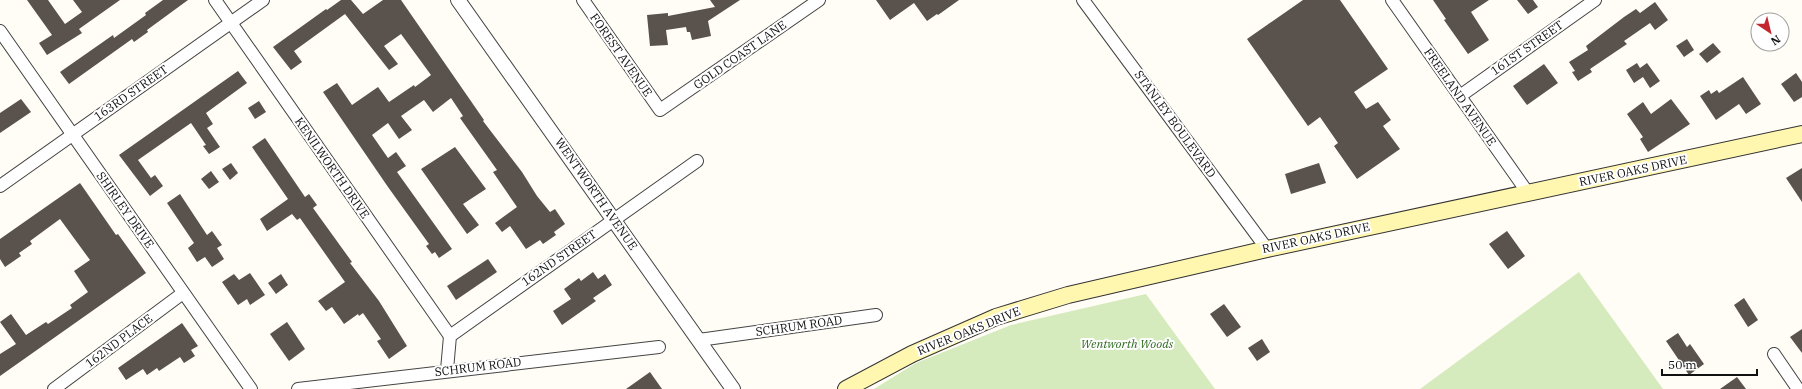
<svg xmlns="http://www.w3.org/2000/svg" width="1802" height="389" viewBox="0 0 1802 389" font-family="'IBM Plex Serif',serif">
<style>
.green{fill:#d5ebbd}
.building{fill:#5a524d}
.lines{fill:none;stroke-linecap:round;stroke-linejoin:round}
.minor-casing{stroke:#444;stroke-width:14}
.tertiary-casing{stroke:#444;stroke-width:16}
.secondary-casing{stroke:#333;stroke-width:18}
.minor{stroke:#fff;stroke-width:12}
.tertiary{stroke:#fff;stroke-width:14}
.secondary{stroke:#fff6b0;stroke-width:16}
.labels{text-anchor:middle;stroke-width:4;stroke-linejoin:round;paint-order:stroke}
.street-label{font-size:12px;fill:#111;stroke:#fff}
.park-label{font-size:12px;font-style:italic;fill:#2f6b1f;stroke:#fff}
</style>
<rect width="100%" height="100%" fill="#fffdf5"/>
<!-- green -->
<g class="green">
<path d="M1579,272l84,117h-243z"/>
<path d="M1146,294l69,95h-341l42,-26 95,-38z"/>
</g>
<!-- building -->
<g class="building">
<path d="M27,0h21l17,24 17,-12 -9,-12h47l-41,29 3,4 -35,22 -8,-12 13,-8z"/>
<path d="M163,0h25l-41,30 1,2 -14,10 -2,-3 -63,45 -9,-12 53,-37 1,3 32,-23 -1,-2z"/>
<path d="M341,0h10l12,14 20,-14h18l83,120 -1,1 39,51 15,24 13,16 5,-3 10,15 -11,8 2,3 -13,9 -3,-4 -14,9 -16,-23 -8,6 -7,-9 22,-16 -24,-35 4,-2 -37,-52 3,-2 -12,-18 -18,14 -9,-12 -23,16 11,14 -13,9 -11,-16 -16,12 16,23 8,-6 10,14 -9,6 55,77 -13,9 -4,-6 -3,2 -6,-8 3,-2 -41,-57 -65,-95 14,-9 15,22 26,-18 11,15 25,-17 1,2 16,-12 -30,-41 -17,12 14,18 -9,6 -44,-56 -51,37 8,11 -11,8 -18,-23 53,-38 1,1z"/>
<path d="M710,0h30l-32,21 3,15 -19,4 -2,-8h-3l-1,-5 -20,3 2,15 -18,1 -3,-31 21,-2v3l47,-9z"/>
<path d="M876,0h83l-21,15 -1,-1 -10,7 -13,-18 -24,17z"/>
<path d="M1303,0h37l48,69 -34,23 12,17 12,-7 13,18 -8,6 17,23 -43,30 -23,-33 4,-3 -18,-26 -12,9 -61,-87z"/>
<path d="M1433,0h56l-18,12 18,28 -21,14 -24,-34 2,-1z"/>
<path d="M1517,0h16l5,7 -10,7z"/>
<path d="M1655,2l13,18 -13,10 -5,-7 -26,18 3,3 -37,25 2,3 -14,9 -6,-9 3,-1 -6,-9 19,-12 -2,-4 38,-29 12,-8 4,4z"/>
<path d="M1687,39l7,11 -10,7 -8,-11z"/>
<path d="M1713,43l8,9 -14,11 -8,-9z"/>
<path d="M1637,63l3,5 7,-5 13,18 -10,7 -7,-11 -9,6 -8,-13z"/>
<path d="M1544,64l14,19 -31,22 -14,-19z"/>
<path d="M238,71l9,12 -41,30 7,11 -6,4 13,19 -11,7 -6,-8 3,-1 -15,-22 -53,37 13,18 4,-3 8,11 -13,10 -31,-41z"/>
<path d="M1796,73l6,9v15l-8,5 -13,-18z"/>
<path d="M1743,77l18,27 -15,10 -7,-10 -23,16 -16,-24 9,-6 2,4 6,-4 2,3z"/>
<path d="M21,99l10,13 -31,21v-20z"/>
<path d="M1671,99l19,25 -42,28 -8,-13 3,-2 -16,-23 16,-12 8,12z"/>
<path d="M259,101l7,11 -11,7 -7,-11z"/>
<path d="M265,138l40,59 4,-3 8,11 -4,3 39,54 -2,1 29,38 28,45 -18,13 -12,-18 4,-2 -18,-26 -4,3 -1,-2 -14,10 -12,-17 -6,4 -8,-10 27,-19 -45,-64 -3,2 -5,-6 -25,17 -7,-12 28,-20 -36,-52z"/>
<path d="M455,147l31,42 -23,15 16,21 -12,9 -46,-65z"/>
<path d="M231,163l7,10 -8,7 -8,-11z"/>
<path d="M1319,163l7,20 -35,11 -6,-20z"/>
<path d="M1802,168v34l-16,-24z"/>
<path d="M211,171l8,11 -10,7 -8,-10z"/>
<path d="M80,183l36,52 2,-1 28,39 -146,103v-22l16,-10 -16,-22 11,-8 15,21 20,-13 2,2 24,-16 -2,-3 18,-13 -14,-21 16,-11 -30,-41 -30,22 2,3 -13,9 2,3 -16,11 -5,-8v-20z"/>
<path d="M180,194l27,41 5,-4 10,14 -5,3 7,11 -12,8 -7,-10 -8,5 -9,-14 6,-5 -27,-40z"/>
<path d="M1507,231l18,25 -17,13 -19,-25z"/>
<path d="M488,259l9,13 -41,28 -9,-14z"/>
<path d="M593,272l5,7 7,-5 7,11 -19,13 3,3 -34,24 -9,-14 18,-12 -7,-10 15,-11 2,3z"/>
<path d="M250,273l15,22 -15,10 -3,-6 -9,6 -16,-23 12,-8 5,6z"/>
<path d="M281,274l7,11 -12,9 -8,-11z"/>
<path d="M1744,298l14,22 -10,7 -14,-22z"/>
<path d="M1224,304l17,23 -14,10 -17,-23z"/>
<path d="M287,322l18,27 -16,12 -19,-27z"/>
<path d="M182,323l16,23 -7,4 4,6 -11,7 -4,-6 -21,14 -2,-3 -10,7 -4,-6 -17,11 -8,-12z"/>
<path d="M1802,329v24l-12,-16z"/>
<path d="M1678,333l9,14 3,-3 14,20 -15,11 -23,-34z"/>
<path d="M1262,339l8,13 -13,9 -9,-13z"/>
<path d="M650,372l12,17h-36z"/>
<path d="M1737,377l9,12h-26z"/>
</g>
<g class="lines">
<defs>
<g id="minor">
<path d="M215,0l235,336"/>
<path d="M583,0l77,110 159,-110"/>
<path d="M1083,0l184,249"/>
<path d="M1392,0l136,193"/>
<path d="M0,31l251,358"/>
<path d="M1460,96l135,-96"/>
<path d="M0,186l263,-186"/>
<path d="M699,340l177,-25"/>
<path d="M1774,354l24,35"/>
<path d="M447,370l3,-34 247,-175"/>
<path d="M54,389l129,-96"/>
<path d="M298,389l361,-42"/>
</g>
<path id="tertiary" d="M458,0l275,389"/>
<path id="secondary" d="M846,389l66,-35 84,-37 72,-22 199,-46 535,-115"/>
</defs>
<!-- minor casing -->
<use href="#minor" class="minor-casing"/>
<!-- tertiary casing -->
<use href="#tertiary" class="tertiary-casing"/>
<!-- secondary casing -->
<use href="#secondary" class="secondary-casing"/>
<!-- minor -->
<use href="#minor" class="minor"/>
<!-- tertiary -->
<use href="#tertiary" class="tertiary"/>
<!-- secondary -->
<use href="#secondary" class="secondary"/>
</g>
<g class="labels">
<!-- street labels -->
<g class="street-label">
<text transform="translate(1527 48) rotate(-35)" y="4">161ST STREET</text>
<text transform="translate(621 55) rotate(55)" y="4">FOREST AVENUE</text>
<text transform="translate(740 55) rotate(-35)" y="4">GOLD COAST LANE</text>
<text transform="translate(131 93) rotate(-35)" y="4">163RD STREET</text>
<text transform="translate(1460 97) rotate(55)" y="4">FREELAND AVENUE</text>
<text transform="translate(1175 124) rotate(54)" y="4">STANLEY BOULEVARD</text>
<text transform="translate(332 168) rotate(55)" y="4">KENILWORTH DRIVE</text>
<text transform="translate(1633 171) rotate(-12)" y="4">RIVER OAKS DRIVE</text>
<text transform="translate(596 194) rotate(55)" y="4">WENTWORTH AVENUE</text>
<text transform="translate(125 210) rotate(55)" y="4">SHIRLEY DRIVE</text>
<text transform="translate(1316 238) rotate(-12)" y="4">RIVER OAKS DRIVE</text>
<text transform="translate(559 258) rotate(-35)" y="4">162ND STREET</text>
<text transform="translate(799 326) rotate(-8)" y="4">SCHRUM ROAD</text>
<text transform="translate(969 331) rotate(-22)" y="4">RIVER OAKS DRIVE</text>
<text transform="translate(119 341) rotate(-37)" y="4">162ND PLACE</text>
<text transform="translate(478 367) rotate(-7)" y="4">SCHRUM ROAD</text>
</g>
<!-- park labels -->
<g class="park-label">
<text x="1127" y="348">Wentworth Woods</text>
</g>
</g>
<!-- north arrow -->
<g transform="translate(1770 32) rotate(145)"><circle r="19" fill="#ffffff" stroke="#a0a0a0"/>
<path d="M0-3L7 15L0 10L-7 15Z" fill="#c4262e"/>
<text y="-6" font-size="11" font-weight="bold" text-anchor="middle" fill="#111111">N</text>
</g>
<!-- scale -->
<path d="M1662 369v6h95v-6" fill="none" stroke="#111111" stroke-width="2"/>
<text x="1668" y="369" font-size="12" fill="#111111" stroke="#ffffff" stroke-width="3" paint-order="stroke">50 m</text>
</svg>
